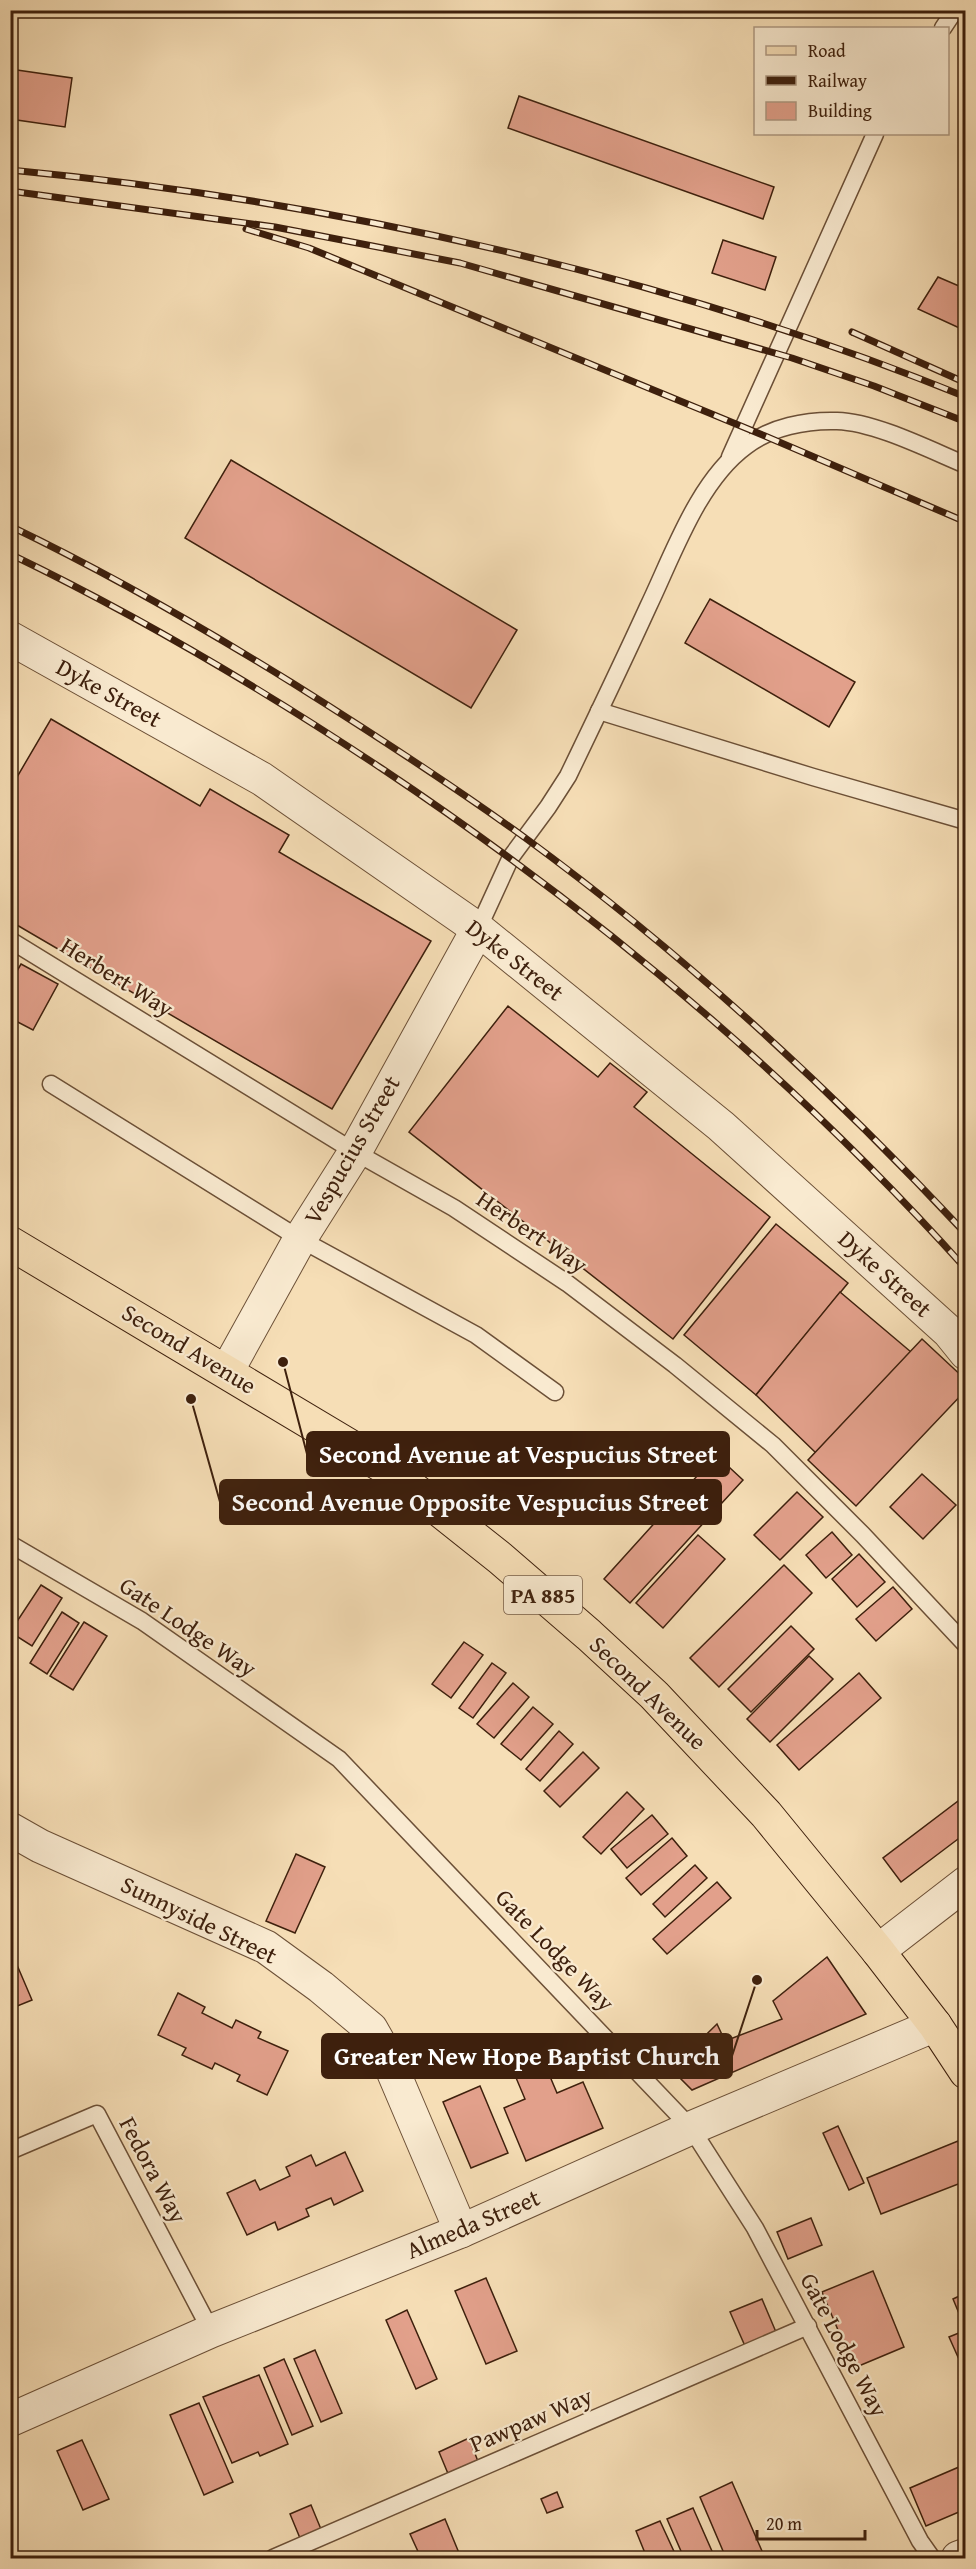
<svg xmlns="http://www.w3.org/2000/svg" width="976" height="2569" viewBox="0 0 976 2569" font-family="'Gentium Book Plus',serif">
<style>
.building{fill:#e2a08b;stroke:#3e200d;stroke-width:1.5}
.lines{fill:none;stroke-linecap:round;stroke-linejoin:round}
.service-casing{stroke:#6c5037;stroke-width:19}
.minor-casing{stroke:#6c5037;stroke-width:35}
.primary-casing{stroke:#3e200d;stroke-width:35}
.service{stroke:#f9ead0;stroke-width:16}
.minor{stroke:#f9ead0;stroke-width:33}
.primary{stroke:#f6deb6;stroke-width:33}
.rail-casing{stroke:#3e200d;stroke-width:7}
.rail{stroke:#f9ead0;stroke-width:4.5;stroke-dasharray:14;stroke-linecap:butt}
.labels{text-anchor:middle;stroke-width:4.5;stroke-linejoin:round;paint-order:stroke}
.shield{fill:#f9ead0;stroke:#765d48;stroke-width:1.5}
.shield-label{font-size:22px;font-weight:bold;fill:#3e200d}
.street-label{font-size:24px;fill:#3e200d;stroke:#f9ead0}
.leader{fill:none;stroke:#3e200d;stroke-width:2}
.callout-dot{fill:#3e200d;stroke:#f9ead0;stroke-width:2}
.callout{fill:#3e200d;stroke:#3e200d;stroke-width:2}
.callout-label{font-size:26px;text-anchor:middle;font-weight:bold;fill:#fff}
</style>
<rect width="100%" height="100%" fill="#f6deb6"/>
<filter id="stains"><feTurbulence type="fractalNoise" baseFrequency=".00333" numOctaves="4"/><feColorMatrix values="0 0 0 0 .2 0 0 0 0 .09 0 0 0 0 .02 0 0 0 .5 -.17"/></filter>
<radialGradient id="worn" r=".72"><stop offset=".6" stop-color="#630" stop-opacity="0"/><stop offset="1" stop-color="#630" stop-opacity=".3"/></radialGradient>
<!-- building -->
<g class="building">
<path d="M10,69l62,9 -7,49 -55,-8z"/>
<path d="M519,96l255,91 -11,32 -255,-91z"/>
<path d="M723,240l53,17 -11,33 -53,-17z"/>
<path d="M938,277l28,12v42l-48,-22z"/>
<path d="M231,460l286,170 -46,78 -286,-170z"/>
<path d="M710,599l145,83 -26,45 -144,-84z"/>
<path d="M51,719l149,87 10,-17 79,46 -10,17 152,89 -99,168 -322,-188v-132z"/>
<path d="M21,964l37,20 -25,46 -23,-12v-35z"/>
<path d="M508,1006l90,71 12,-14 37,29 -13,15 136,110 -97,122 -264,-207z"/>
<path d="M776,1224l72,59 -92,112 -72,-60z"/>
<path d="M840,1292l71,60 -95,101 -60,-58z"/>
<path d="M922,1339l44,41v10l-110,116 -48,-46z"/>
<path d="M716,1455l27,25 -113,123 -26,-24z"/>
<path d="M922,1474l34,31 -33,34 -33,-32z"/>
<path d="M797,1492l26,25 -43,43 -26,-25z"/>
<path d="M832,1532l20,23 -26,23 -20,-23z"/>
<path d="M698,1535l27,24 -62,69 -27,-25z"/>
<path d="M859,1554l26,28 -28,25 -25,-28z"/>
<path d="M784,1565l28,28 -93,94 -29,-29z"/>
<path d="M41,1585l21,13 -30,48 -22,-14z"/>
<path d="M893,1587l19,22 -36,32 -20,-22z"/>
<path d="M62,1612l17,11 -32,51 -17,-11z"/>
<path d="M84,1622l23,14 -34,54 -23,-14z"/>
<path d="M791,1626l23,23 -63,63 -23,-23z"/>
<path d="M464,1642l19,13 -32,43 -19,-14z"/>
<path d="M809,1656l24,23 -63,63 -23,-23z"/>
<path d="M492,1663l14,10 -33,45 -14,-10z"/>
<path d="M859,1673l22,25 -82,72 -22,-25z"/>
<path d="M513,1683l16,14 -35,41 -17,-14z"/>
<path d="M533,1707l20,17 -32,36 -20,-16z"/>
<path d="M559,1731l14,13 -33,37 -14,-12z"/>
<path d="M583,1752l16,16 -39,39 -16,-16z"/>
<path d="M627,1792l17,17 -43,45 -18,-17z"/>
<path d="M966,1795v38l-65,49 -18,-24z"/>
<path d="M652,1815l16,19 -41,34 -16,-19z"/>
<path d="M672,1838l15,18 -46,39 -15,-17z"/>
<path d="M296,1854l29,13 -30,66 -29,-12z"/>
<path d="M695,1865l12,13 -42,39 -12,-13z"/>
<path d="M717,1882l14,16 -64,56 -14,-15z"/>
<path d="M11,1951l21,49 -22,9v-57z"/>
<path d="M827,1957l39,57 -174,76 -21,-21 46,-45 8,17 57,-22 -9,-18z"/>
<path d="M178,1993l27,14 -3,6 30,15 4,-8 25,12 -3,6 30,13 -21,44 -30,-14 3,-6 -25,-12 -3,6 -30,-14 4,-7 -28,-13z"/>
<path d="M543,2060l14,33 26,-11 20,46 -77,33 -22,-53 21,-9 -11,-26z"/>
<path d="M480,2086l28,67 -37,15 -28,-66z"/>
<path d="M838,2126l26,57 -15,7 -26,-57z"/>
<path d="M958,2141l8,19v21l-85,33 -14,-36z"/>
<path d="M345,2152l18,39 -29,14 -3,-7 -25,11 3,7 -31,14 -3,-8 -28,13 -20,-42 28,-13 5,10 30,-14 -4,-9 25,-12 5,11z"/>
<path d="M811,2218l11,27 -34,14 -11,-27z"/>
<path d="M873,2271l31,76 -50,21 -32,-76z"/>
<path d="M486,2278l31,73 -31,13 -31,-73z"/>
<path d="M966,2293v29l-3,1 -10,-24z"/>
<path d="M762,2299l14,33 -31,14 -15,-34z"/>
<path d="M407,2310l30,69 -21,10 -30,-69z"/>
<path d="M966,2330v34l-4,2 -13,-29z"/>
<path d="M315,2350l27,63 -21,9 -27,-63z"/>
<path d="M284,2359l29,67 -21,9 -28,-67z"/>
<path d="M259,2375l29,69 -28,12 -2,-4 -26,11 -29,-66z"/>
<path d="M199,2403l34,79 -29,13 -34,-80z"/>
<path d="M469,2438l10,26 -30,12 -10,-24z"/>
<path d="M82,2440l27,59 -26,11 -26,-59z"/>
<path d="M966,2464v45l-40,17 -16,-38z"/>
<path d="M732,2482l33,76h-39l-26,-61z"/>
<path d="M557,2492l6,15 -16,6 -6,-14z"/>
<path d="M311,2505l12,29 -21,9 -12,-29z"/>
<path d="M693,2508l22,50h-31l-17,-39z"/>
<path d="M445,2519l14,34 -14,5h-24l-11,-24z"/>
<path d="M660,2521l17,37h-30l-11,-27z"/>
</g>
<g class="lines">
<defs>
<g id="service">
<path d="M943,28l12,-18"/>
<path d="M730,457l145,-323"/>
<path d="M599,711l214,66 153,44"/>
<path d="M478,929l33,-72 37,-50 20,-31c27,-56 54,-112 80,-169 25,-52 50,-126 98,-161 25,-19 60,-26 91,-25 38,1 93,29 129,44"/>
<path d="M10,940l345,212 99,56 113,75 108,82 98,80 90,90 103,110"/>
<path d="M51,1084l249,155 176,96 79,57"/>
<path d="M10,1544l132,77 197,138 352,369 64,100 165,313 12,17"/>
<path d="M10,2151l87,-37 114,217"/>
<path d="M273,2558l535,-232"/>
</g>
<g id="minor">
<path d="M10,638l252,141 216,150 243,197 228,206 17,21"/>
<path d="M227,1371l73,-132 55,-87 123,-223"/>
<path d="M10,1829l30,17 226,101 55,40 50,42 16,28 74,174"/>
<path d="M878,1951l88,-68"/>
<path d="M10,2420l201,-89 250,-100 230,-103 244,-103"/>
<path d="M958,2558l8,-3"/>
</g>
<path id="primary" d="M10,1243l378,226 112,89 89,77 65,60 112,119 112,137 57,74 31,47"/>
</defs>
<!-- service casing -->
<use href="#service" class="service-casing"/>
<!-- minor casing -->
<use href="#minor" class="minor-casing"/>
<!-- primary casing -->
<use href="#primary" class="primary-casing"/>
<!-- service -->
<use href="#service" class="service"/>
<!-- minor -->
<use href="#minor" class="minor"/>
<!-- primary -->
<use href="#primary" class="primary"/>
<defs>
<g id="rail">
<path d="M10,170c319,30 659,106 956,227"/>
<path d="M10,191l265,36 185,36 332,95 82,28 92,36"/>
<path d="M246,229l63,19 46,19 410,169 201,86"/>
<path d="M852,332l114,51"/>
<path d="M10,526c98,47 192,101 284,158 78,49 155,99 230,153 160,117 307,252 442,397"/>
<path d="M10,554c129,62 252,135 371,214 214,143 413,309 585,501"/>
</g>
</defs>
<!-- rail casing -->
<use href="#rail" class="rail-casing"/>
<!-- rail -->
<use href="#rail" class="rail"/>
</g>
<g class="labels">
<!-- shield labels -->
<rect class="shield" x="504" y="1576" width="78" height="38" rx="4.5"/>
<g class="shield-label">
<text x="543" y="1603">PA 885</text>
</g>
<!-- street labels -->
<g class="street-label">
<text transform="translate(109 693) rotate(29)" y="8">Dyke Street</text>
<text transform="translate(515 960) rotate(38)" y="8">Dyke Street</text>
<text transform="translate(117 977) rotate(32)" y="8">Herbert Way</text>
<text transform="translate(352 1150) rotate(-60)" y="8">Vespucius Street</text>
<text transform="translate(532 1232) rotate(34)" y="8">Herbert Way</text>
<text transform="translate(885 1274) rotate(42)" y="8">Dyke Street</text>
<text transform="translate(189 1349) rotate(31)" y="8">Second Avenue</text>
<text transform="translate(188 1627) rotate(34)" y="8">Gate Lodge Way</text>
<text transform="translate(648 1693) rotate(44)" y="8">Second Avenue</text>
<text transform="translate(199 1920) rotate(26)" y="8">Sunnyside Street</text>
<text transform="translate(555 1950) rotate(46)" y="8">Gate Lodge Way</text>
<text transform="translate(153 2170) rotate(62)" y="8">Fedora Way</text>
<text transform="translate(473 2224) rotate(-23)" y="8">Almeda Street</text>
<text transform="translate(844 2345) rotate(62)" y="8">Gate Lodge Way</text>
<text transform="translate(531 2420) rotate(-23)" y="8">Pawpaw Way</text>
</g>
</g>
<!-- callouts -->
<path class="leader" d="M283 1362L307 1454M191 1399L220 1502M757 1980L732 2056"/>
<g class="callout-dot">
<circle cx="283" cy="1362" r="6"/>
<circle cx="191" cy="1399" r="6"/>
<circle cx="757" cy="1980" r="6"/>
</g>
<g class="callout">
<rect x="307" y="1432" width="422" height="44" rx="6"/>
<rect x="220" y="1480" width="501" height="44" rx="6"/>
<rect x="322" y="2034" width="410" height="44" rx="6"/>
</g>
<g class="callout-label">
<text x="518" y="1463">Second Avenue at Vespucius Street</text>
<text x="470" y="1511">Second Avenue Opposite Vespucius Street</text>
<text x="527" y="2065">Greater New Hope Baptist Church</text>
</g>
<!-- margin -->
<rect width="976" height="2569" fill="none" stroke="#f6deb6" stroke-width="36"/>
<rect x="12" y="12" width="952" height="2545" fill="none" stroke="#3e200d" stroke-width="3"/>
<rect x="18" y="18" width="940" height="2533" fill="none" stroke="#3e200d" stroke-width="1.5"/>
<!-- legend -->
<rect x="754" y="27" width="195" height="108" fill="#f9ead0" stroke="#ae9982" stroke-width="1.5"/>
<rect x="766" y="46" width="30" height="9" fill="#f6deb6" stroke="#ae9982" stroke-width="1.5"/>
<text x="808" y="57" font-size="18" fill="#3e200d">Road</text>
<rect x="766" y="76" width="30" height="9" fill="#3e200d" stroke="#ae9982" stroke-width="1.5"/>
<text x="808" y="87" font-size="18" fill="#3e200d">Railway</text>
<rect x="766" y="102" width="30" height="18" fill="#e2a08b" stroke="#ae9982" stroke-width="1.5"/>
<text x="808" y="117" font-size="18" fill="#3e200d">Building</text>
<!-- scale -->
<path d="M757 2530v9h108v-9" fill="none" stroke="#3e200d" stroke-width="3"/>
<text x="766" y="2530" font-size="18" fill="#3e200d" stroke="#f9ead0" stroke-width="4.5" paint-order="stroke">20 m</text>
<rect width="100%" height="100%" filter="url(#stains)"/>
<rect width="100%" height="100%" fill="url(#worn)"/>
</svg>
